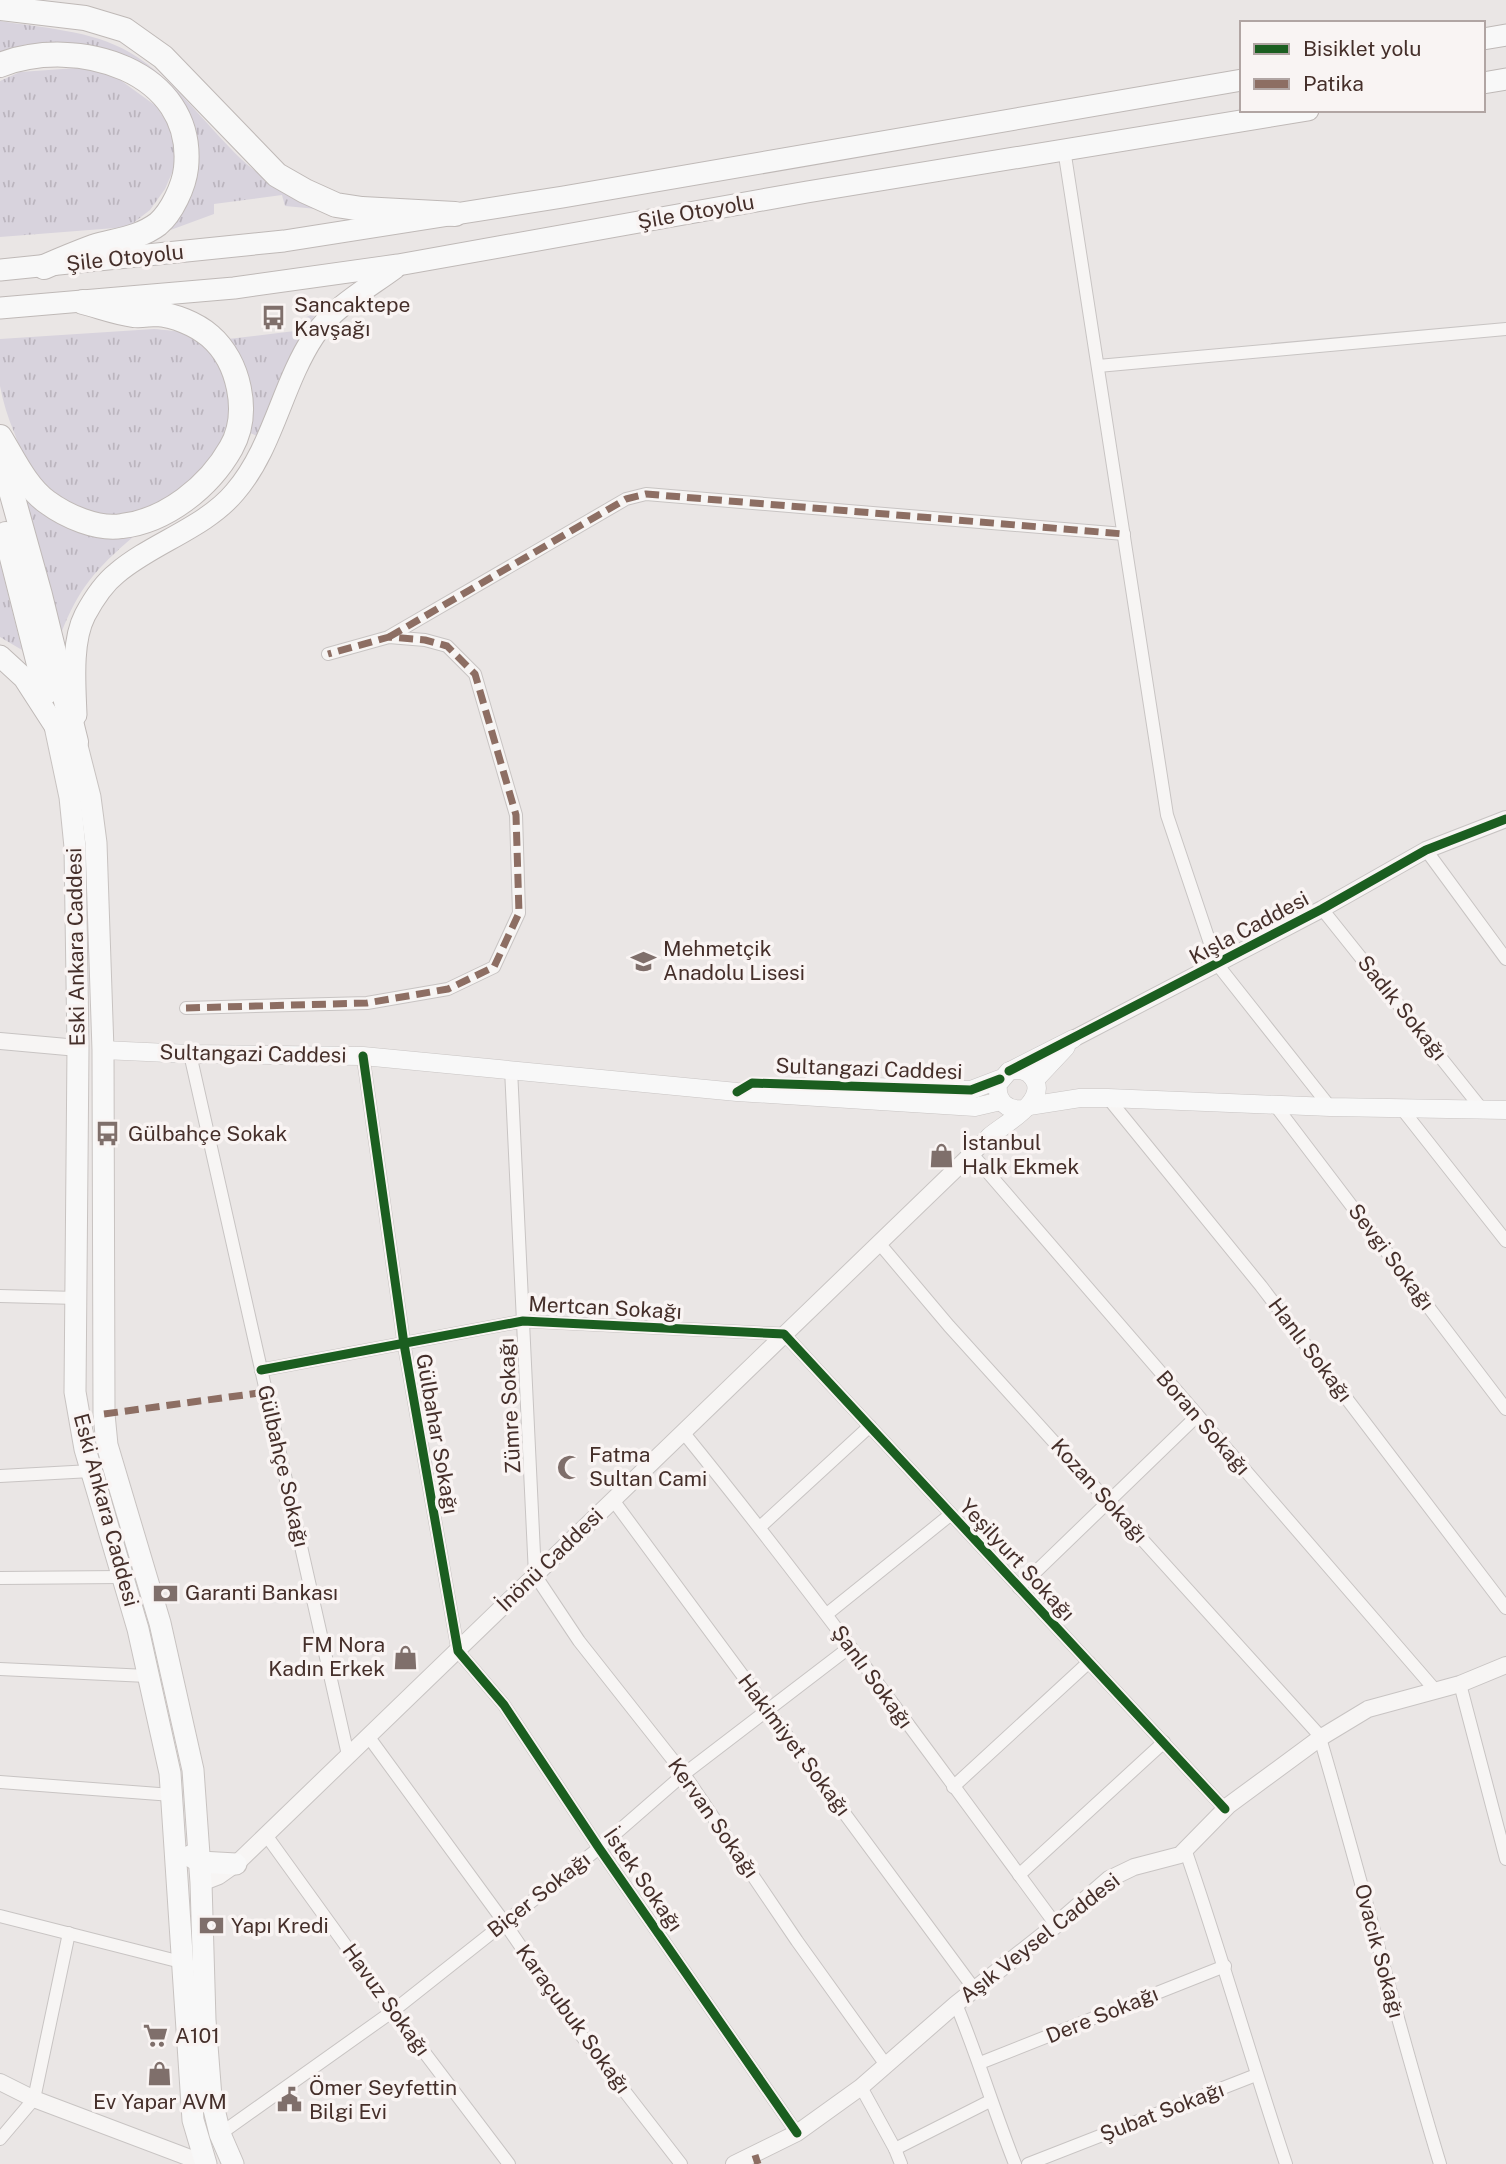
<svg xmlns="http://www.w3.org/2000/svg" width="1506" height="2164" viewBox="0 0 1506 2164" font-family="'Public Sans',sans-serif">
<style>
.grass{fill:url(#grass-tufts)}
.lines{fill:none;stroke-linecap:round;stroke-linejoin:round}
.minor-casing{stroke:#c8c4c3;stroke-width:14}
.tertiary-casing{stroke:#c8c4c3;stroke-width:18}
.secondary-casing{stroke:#c8c4c3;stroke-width:19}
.primary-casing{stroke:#c8c3c1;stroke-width:23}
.trunk-casing{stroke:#bfb9b7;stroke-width:23}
.motorway-casing{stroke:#bfb9b7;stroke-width:26}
.minor{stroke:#f7f5f4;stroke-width:12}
.tertiary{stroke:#f7f5f4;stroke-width:16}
.secondary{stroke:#f8f8f8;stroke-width:18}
.primary{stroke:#f8f8f8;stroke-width:21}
.trunk{stroke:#f8f8f8;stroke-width:21}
.motorway{stroke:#f8f8f8;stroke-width:24}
.quiet{stroke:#8d6e63;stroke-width:7;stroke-dasharray:14 7;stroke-linecap:butt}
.cycleway-casing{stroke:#f9f4f3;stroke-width:13}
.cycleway{stroke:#1b5e20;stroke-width:9}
.labels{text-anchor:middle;stroke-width:7;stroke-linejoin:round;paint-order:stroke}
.street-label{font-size:21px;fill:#452f2a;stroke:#f9f4f3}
.poi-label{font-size:21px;fill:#452f2a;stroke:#f9f4f3;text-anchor:start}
</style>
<defs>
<pattern id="grass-tufts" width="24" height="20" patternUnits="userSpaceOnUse" patternTransform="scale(1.75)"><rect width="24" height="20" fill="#d8d3dd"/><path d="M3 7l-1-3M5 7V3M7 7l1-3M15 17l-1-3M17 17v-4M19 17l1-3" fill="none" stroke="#bbb5be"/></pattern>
</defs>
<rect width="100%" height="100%" fill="#eae6e5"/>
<!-- grass -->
<g class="grass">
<path d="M0,21c42,7 91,9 129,31 46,26 81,80 120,114 21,17 44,30 68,43l-32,-3 -3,-11 -68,9v10l-49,18 29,-48 3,-31 -4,-28 -25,-42 -37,-24 -47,-14 -57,-1 -27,9z"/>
<path d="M77,68l35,6 44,32 15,23 7,30 -13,30 -15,21 -22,17 -128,10v-156l20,-9z"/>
<path d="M316,313l-29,51 -30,72 -9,-4c0,-37 3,-62 -20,-93l75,-9 1,-12z"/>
<path d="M154,329c41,4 45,3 66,40 35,62 -33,133 -92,144 -17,3 -43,1 -58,-7 -6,-3 -11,-9 -16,-13 -6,-4 -13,-8 -17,-13 -11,-15 -17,-31 -23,-48 -6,-14 -11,-30 -14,-46 0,-15 0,-32 0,-47z"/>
<path d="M22,492c43,42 53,41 112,44 -39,34 -55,51 -74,100z"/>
<path d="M0,562l22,88 -22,-13z"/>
</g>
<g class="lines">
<defs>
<g id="minor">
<path d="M1064,149l103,666 50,149 113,143"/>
<path d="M1098,366l408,-37"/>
<path d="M390,636l236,-137 20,-5 478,40"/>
<path d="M1426,850l80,109"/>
<path d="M1322,909l159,199"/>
<path d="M186,1008l181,-5 81,-14 46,-22 25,-54 -3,-98 -41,-141 -28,-28 -22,-6 -36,-3 -61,17"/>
<path d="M190,1054l158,701"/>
<path d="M363,1056l41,288 54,307 46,54 95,143 198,285"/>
<path d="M511,1069l24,506 44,66 105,133 113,167 89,124"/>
<path d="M1108,1098l153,188 245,322"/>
<path d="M1275,1105l231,304"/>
<path d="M1402,1109l104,132"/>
<path d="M972,1154l464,537"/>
<path d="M879,1243l70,83 372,411"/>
<path d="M0,1296l77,2"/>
<path d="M261,1370l262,-49 261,13 441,475"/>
<path d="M683,1432c130,160 251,327 373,493"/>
<path d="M0,1476l91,-5"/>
<path d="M613,1500l362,490"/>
<path d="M760,1527l110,-101"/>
<path d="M0,1578l122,-1"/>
<path d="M1019,1588l178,-172"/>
<path d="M827,1614l123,-99"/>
<path d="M0,1669l147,7"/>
<path d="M1460,1684l46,175"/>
<path d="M368,1736l136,186 77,113 100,129"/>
<path d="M1320,1738c42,142 77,285 120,426"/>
<path d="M0,1782l172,13"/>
<path d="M953,1787l136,-125"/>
<path d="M266,1835l127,176 116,153"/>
<path d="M1185,1849c36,104 66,210 101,315"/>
<path d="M1019,1875l145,-133"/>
<path d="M0,1916l181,46"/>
<path d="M956,2004c22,53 38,107 59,160"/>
<path d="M980,2063l245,-97"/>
<path d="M861,2087l34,62 6,15"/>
<path d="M220,2134l173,-123 206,-163 85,-74 166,-127"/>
<path d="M0,2139l34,-40 35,-166"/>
<path d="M895,2149l95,-48"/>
<path d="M1028,2164l228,-89"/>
</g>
<g id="tertiary">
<path d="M1073,1039l249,-130 104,-59 80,-31"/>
<path d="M0,1041l78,7"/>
<path d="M201,1883l18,-7 17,-12 753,-727"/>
<path d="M0,2082l34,17 172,65"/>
<path d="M734,2164l63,-31 64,-46 95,-83 100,-79 53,-46 25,-12 46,-12 49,-50 91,-67 48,-29 92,-25 46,-19"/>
</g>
<g id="secondary">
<path d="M103,1050l87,4 173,2 374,36 238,15 26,-6"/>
<path d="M1012,1070l61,-31"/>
<path d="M1035,1080l31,-33"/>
<path d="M810,1085l161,5 29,-11"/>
<path d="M1029,1106l51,-8h28l222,9 176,3"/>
<path d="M989,1137c15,-13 61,-37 44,-59 -6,-9 -15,-9 -24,-7l-11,13c-2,17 9,27 25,25"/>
</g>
<g id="primary">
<path d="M55,726l15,71 5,50 3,201 -3,344 10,57 53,180 32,144 23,347 13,44"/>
<path d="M76,742l14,55 6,46 7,207 1,364 3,31 53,178 33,147 8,113 4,137 6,77 9,37 13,30"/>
<path d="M190,1856l10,6 36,2"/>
</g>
<g id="trunk">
<path d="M1483,39l23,-4"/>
<path d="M1483,83l23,-4"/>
<path d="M0,270l284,-29 279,-44 679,-117"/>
<path d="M0,308l234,-20 164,-23 409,-73 501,-82"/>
<path d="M0,656l24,22 31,48"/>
<path d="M76,715c-1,-29 -5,-73 9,-100 8,-15 18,-31 32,-42 35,-30 88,-45 118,-81 38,-44 47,-108 79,-156 19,-29 54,-48 81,-68"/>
</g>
<g id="motorway">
<path d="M0,8l85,10 40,12 38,27 114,118 28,16 31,14 26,4 93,5"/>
<path d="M0,65c76,-30 196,5 186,103 -2,18 -14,44 -28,56 -20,15 -42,16 -65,23 -16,6 -33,13 -49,20"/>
<path d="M0,437c13,21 26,50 47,65 19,14 50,28 75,24 44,-5 87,-39 109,-78 20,-35 8,-87 -21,-112 -14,-12 -36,-21 -54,-22 -7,0 -15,2 -22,1 -17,-2 -35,-9 -51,-13"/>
<path d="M1,455l39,140 36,147"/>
<path d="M6,534l40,158"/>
</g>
</defs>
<!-- minor casing -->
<use href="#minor" class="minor-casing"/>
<!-- tertiary casing -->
<use href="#tertiary" class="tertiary-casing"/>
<!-- secondary casing -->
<use href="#secondary" class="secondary-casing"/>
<!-- primary casing -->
<use href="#primary" class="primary-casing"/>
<!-- trunk casing -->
<use href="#trunk" class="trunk-casing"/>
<!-- motorway casing -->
<use href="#motorway" class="motorway-casing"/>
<!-- minor -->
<use href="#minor" class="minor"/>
<!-- tertiary -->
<use href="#tertiary" class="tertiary"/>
<!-- secondary -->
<use href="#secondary" class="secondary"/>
<!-- primary -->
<use href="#primary" class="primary"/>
<!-- trunk -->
<use href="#trunk" class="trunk"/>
<!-- motorway -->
<use href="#motorway" class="motorway"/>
<!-- quiet -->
<g class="quiet">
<path d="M389,637l237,-138 20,-5 478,40"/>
<path d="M186,1008l181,-5 81,-14 46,-22 25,-54 -3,-98 -41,-141 -28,-28 -22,-6 -36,-3 -61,17"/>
<path d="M104,1414l162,-22"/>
<path d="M755,2155l3,9"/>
</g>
<defs>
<g id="cycleway">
<path d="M363,1056l41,288 54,307 46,54 95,143 198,285"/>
<path d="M1009,1071l313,-162 104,-59 80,-31"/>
<path d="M737,1092l15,-9 219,7 29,-11"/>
<path d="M261,1370l262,-49 261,13 441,475"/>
</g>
</defs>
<!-- cycleway casing -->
<use href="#cycleway" class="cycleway-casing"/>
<!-- cycleway -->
<use href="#cycleway" class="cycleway"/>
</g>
<!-- icons -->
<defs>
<symbol id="bus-bare" viewBox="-9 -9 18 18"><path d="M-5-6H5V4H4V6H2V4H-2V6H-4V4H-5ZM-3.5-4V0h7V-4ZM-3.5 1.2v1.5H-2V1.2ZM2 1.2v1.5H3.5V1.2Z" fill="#7f6f6b" stroke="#f9f4f3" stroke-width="2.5" paint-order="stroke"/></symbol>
<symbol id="school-bare" viewBox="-9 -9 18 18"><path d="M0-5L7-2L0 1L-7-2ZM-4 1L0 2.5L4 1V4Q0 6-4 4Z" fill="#7f6f6b" stroke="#f9f4f3" stroke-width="2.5" paint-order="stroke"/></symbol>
<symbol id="shop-bare" viewBox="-9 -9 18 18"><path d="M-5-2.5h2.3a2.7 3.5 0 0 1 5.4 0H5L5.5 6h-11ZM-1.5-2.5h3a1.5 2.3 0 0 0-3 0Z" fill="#7f6f6b" stroke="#f9f4f3" stroke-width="2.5" paint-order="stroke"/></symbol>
<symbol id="mosque-bare" viewBox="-9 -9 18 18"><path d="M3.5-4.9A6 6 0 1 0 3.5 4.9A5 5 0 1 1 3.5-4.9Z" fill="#7f6f6b" stroke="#f9f4f3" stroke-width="2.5" paint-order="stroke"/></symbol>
<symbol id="bank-bare" viewBox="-9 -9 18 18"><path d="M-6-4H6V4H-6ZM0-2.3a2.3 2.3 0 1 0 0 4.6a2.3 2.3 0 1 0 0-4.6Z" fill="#7f6f6b" stroke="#f9f4f3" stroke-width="2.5" paint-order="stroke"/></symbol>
<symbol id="supermarket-bare" viewBox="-9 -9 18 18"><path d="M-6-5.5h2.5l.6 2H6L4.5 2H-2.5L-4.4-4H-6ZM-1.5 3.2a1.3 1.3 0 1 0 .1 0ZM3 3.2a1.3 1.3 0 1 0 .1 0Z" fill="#7f6f6b" stroke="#f9f4f3" stroke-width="2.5" paint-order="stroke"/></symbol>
<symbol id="civic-bare" viewBox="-9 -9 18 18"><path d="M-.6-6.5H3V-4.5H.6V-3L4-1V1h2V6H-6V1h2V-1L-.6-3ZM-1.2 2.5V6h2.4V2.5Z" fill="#7f6f6b" stroke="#f9f4f3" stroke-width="2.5" paint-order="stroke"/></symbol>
</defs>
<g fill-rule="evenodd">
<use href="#bus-bare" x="256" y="300" width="35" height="35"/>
<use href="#school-bare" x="626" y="944" width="35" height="35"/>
<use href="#bus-bare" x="90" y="1116" width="35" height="35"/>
<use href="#shop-bare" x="924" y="1138" width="35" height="35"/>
<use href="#mosque-bare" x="552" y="1450" width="35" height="35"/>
<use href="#bank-bare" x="148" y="1576" width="35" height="35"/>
<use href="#shop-bare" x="388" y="1640" width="35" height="35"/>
<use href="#bank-bare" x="194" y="1908" width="35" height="35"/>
<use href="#supermarket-bare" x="138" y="2018" width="35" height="35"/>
<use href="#shop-bare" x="142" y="2056" width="35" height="35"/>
<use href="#civic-bare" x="272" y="2082" width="35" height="35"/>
</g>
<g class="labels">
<!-- street labels -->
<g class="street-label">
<text transform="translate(696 212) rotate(-10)" y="7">Şile Otoyolu</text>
<text transform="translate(125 258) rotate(-6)" y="7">Şile Otoyolu</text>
<text transform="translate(1249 928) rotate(-28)" y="7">Kışla Caddesi</text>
<text transform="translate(76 947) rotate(-91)" y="7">Eski Ankara Caddesi</text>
<text transform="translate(1402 1008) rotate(51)" y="7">Sadık Sokağı</text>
<text transform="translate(253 1054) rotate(1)" y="7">Sultangazi Caddesi</text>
<text transform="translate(869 1069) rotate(2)" y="7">Sultangazi Caddesi</text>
<text transform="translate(1391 1257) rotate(53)" y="7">Sevgi Sokağı</text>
<text transform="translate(605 1308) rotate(3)" y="7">Mertcan Sokağı</text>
<text transform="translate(1310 1350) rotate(53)" y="7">Hanlı Sokağı</text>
<text transform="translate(510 1406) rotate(-93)" y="7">Zümre Sokağı</text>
<text transform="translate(1203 1423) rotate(49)" y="7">Boran Sokağı</text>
<text transform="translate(437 1434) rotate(80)" y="7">Gülbahar Sokağı</text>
<text transform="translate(283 1466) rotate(77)" y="7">Gülbahçe Sokağı</text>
<text transform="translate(1099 1491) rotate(48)" y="7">Kozan Sokağı</text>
<text transform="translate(106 1510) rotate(75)" y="7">Eski Ankara Caddesi</text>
<text transform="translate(550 1560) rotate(-44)" y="7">İnönü Caddesi</text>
<text transform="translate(1017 1560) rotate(47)" y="7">Yeşilyurt Sokağı</text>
<text transform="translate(872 1677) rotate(54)" y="7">Şanlı Sokağı</text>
<text transform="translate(794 1745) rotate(53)" y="7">Hakimiyet Sokağı</text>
<text transform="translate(713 1818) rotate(55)" y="7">Kervan Sokağı</text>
<text transform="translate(643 1880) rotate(55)" y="7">İstek Sokağı</text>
<text transform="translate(539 1895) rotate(-38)" y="7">Biçer Sokağı</text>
<text transform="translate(1040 1938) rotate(-38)" y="7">Aşık Veysel Caddesi</text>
<text transform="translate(1379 1951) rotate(75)" y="7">Ovacık Sokağı</text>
<text transform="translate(386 2000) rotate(54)" y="7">Havuz Sokağı</text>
<text transform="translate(1102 2015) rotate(-22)" y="7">Dere Sokağı</text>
<text transform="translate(573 2019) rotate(54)" y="7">Karaçubuk Sokağı</text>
<text transform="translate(1162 2112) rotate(-21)" y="7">Şubat Sokağı</text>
</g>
<!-- poi labels -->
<g class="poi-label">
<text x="294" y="312">Sancaktepe<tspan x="294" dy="24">Kavşağı</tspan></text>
<text x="663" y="956">Mehmetçik<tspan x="663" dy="24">Anadolu Lisesi</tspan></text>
<text x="128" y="1141">Gülbahçe Sokak</text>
<text x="962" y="1150">İstanbul<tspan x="962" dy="24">Halk Ekmek</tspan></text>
<text x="589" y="1462">Fatma<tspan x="589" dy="24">Sultan Cami</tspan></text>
<text x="185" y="1600">Garanti Bankası</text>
<text x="385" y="1652" text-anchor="end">FM Nora<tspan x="385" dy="24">Kadın Erkek</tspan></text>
<text x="231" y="1933">Yapı Kredi</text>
<text x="175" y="2043">A101</text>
<text x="309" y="2095">Ömer Seyfettin<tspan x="309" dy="24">Bilgi Evi</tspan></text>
<text x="160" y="2109" text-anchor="middle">Ev Yapar AVM</text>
</g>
</g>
<!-- legend -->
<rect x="1240" y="21" width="245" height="91" fill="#f9f4f3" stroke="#b1a5a3" stroke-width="2"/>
<rect x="1254" y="44" width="35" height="10" fill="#1b5e20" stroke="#b1a5a3" stroke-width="2"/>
<text x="1303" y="56" font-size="21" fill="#452f2a">Bisiklet yolu</text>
<rect x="1254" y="79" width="35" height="10" fill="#8d6e63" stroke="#b1a5a3" stroke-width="2"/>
<text x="1303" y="91" font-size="21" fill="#452f2a">Patika</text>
</svg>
